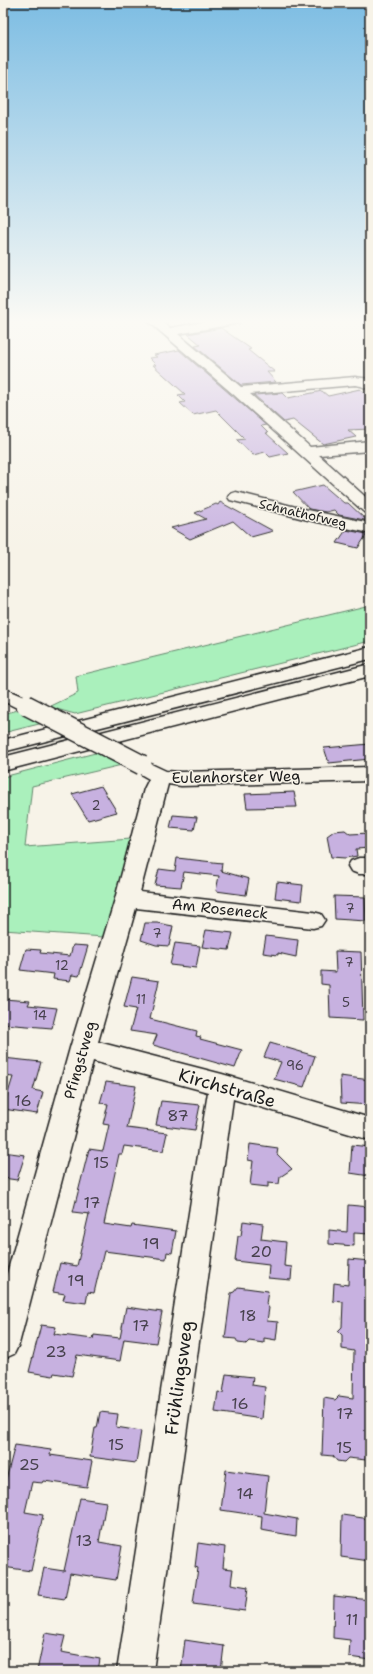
<svg xmlns="http://www.w3.org/2000/svg" width="373" height="1674" viewBox="0 0 373 1674" font-family="'Shantell Sans',sans-serif">
<style>
.green{fill:#aaf0bc;stroke:#63866c}
.building{fill:#c7b1e0;stroke:#1c1c1c}
.lines{fill:none;stroke-linecap:round;stroke-linejoin:round}
.minor-casing{stroke:#1c1c1c;stroke-width:3}
.highway-casing{stroke:#1c1c1c;stroke-width:3}
.minor{fill:#f7f3e8;fill-rule:evenodd}
.highway{fill:#f7f3e8;fill-rule:evenodd}
.minor-bridge-casing{stroke:#1c1c1c;stroke-width:22;stroke-linecap:butt}
.minor-bridge{stroke:#f7f3e8;stroke-width:19}
.labels{text-anchor:middle;stroke-width:3;stroke-linejoin:round;paint-order:stroke}
.far-street-label{font-size:13px;fill:#1c1c1c;stroke:#f7f3e8}
.number-label{font-size:13px;fill:#47414d}
.street-label{font-size:15px;fill:#1c1c1c;stroke:#f7f3e8}
.near-number-label{font-size:16px;fill:#47414d}
.near-street-label{font-size:18px;fill:#1c1c1c;stroke:#f7f3e8}
</style>
<rect width="100%" height="100%" fill="#f7f3e8"/>
<filter id="ink" filterUnits="userSpaceOnUse"><feTurbulence type="fractalNoise" baseFrequency=".025" numOctaves="2"/><feDisplacementMap in="SourceGraphic" scale="8" xChannelSelector="R" yChannelSelector="G"/><feConvolveMatrix kernelMatrix="1 2 1 2 8 2 1 2 1" color-interpolation-filters="sRGB"/></filter>
<g filter="url(#ink)">
<!-- green -->
<g class="green">
<path d="M370,605v36l-295,73 -26,-7 29,-14 -2,-17z"/>
<path d="M18,710l25,13 -40,10v-19z"/>
<path d="M99,752l23,13 -90,21 -7,61 106,-8 -27,98 -101,-7v-153z"/>
</g>
<!-- building -->
<g class="building">
<path d="M221,328l30,21 -3,1 27,22h-8l9,10 -35,3 -46,-39 6,-1 -13,-11z"/>
<path d="M179,350l87,75 -5,1 7,7h-2l22,20 -18,4 -5,-5 -12,3 -16,-15 8,-1 -29,-29 -23,5 -13,-12 5,-1 -7,-7 7,-1 -32,-29h3l-7,-7 8,-1 -3,-2z"/>
<path d="M360,389l10,8v32l-22,1 8,7 -33,7 -30,-24 -9,2 -30,-27 29,-2 5,5 34,-7 6,5z"/>
<path d="M323,485l21,18h4l16,15 6,-1v4l-31,-6 -5,-5 -8,2 -17,-3 -16,-17z"/>
<path d="M220,502l53,29 -22,6 -18,-16 -43,18 -19,-11 35,-9 -11,-6 21,-9 2,1z"/>
<path d="M346,530l21,4 -9,14 -21,-5z"/>
<path d="M370,744v15l-41,4 -5,-15z"/>
<path d="M101,786l16,26 -29,8 -16,-26z"/>
<path d="M294,792l3,15 -50,1 -2,-14z"/>
<path d="M173,815l24,2 -3,13 -24,-2z"/>
<path d="M345,830l5,4 20,-1v15l-14,1 1,7 -12,2 -14,-1 -4,-21 7,-5z"/>
<path d="M177,858l45,5 -1,8 28,8 -3,16 -30,-4 3,-15 -35,-4 -3,15 -26,-2 4,-16 16,2z"/>
<path d="M277,882l26,3 -2,16 -26,-3z"/>
<path d="M334,896l31,1 1,24 -31,-2z"/>
<path d="M145,923h12l16,3 -4,20 -13,-1 -15,-5z"/>
<path d="M206,930l27,3 -4,17 -27,-3z"/>
<path d="M266,936l32,4 -2,17 -18,-4v2l-15,-2z"/>
<path d="M175,943l25,3 -4,22 -26,-3z"/>
<path d="M73,945l15,1 -9,30 -7,-1 -2,6 -17,-2 1,-5 -34,-4 6,-21 15,1 -1,3 30,3z"/>
<path d="M335,951l26,1 2,68 -33,-2 -1,-33 -8,-1v-13l15,1z"/>
<path d="M132,977l27,4 -9,38 47,12 -1,5 5,1 -1,2 42,11 -7,18 -82,-23 4,-10 -27,-4 6,-22 -12,-2z"/>
<path d="M3,999l27,2 -2,4 29,3 -5,20 -49,-4z"/>
<path d="M270,1043l45,13 -11,31 -30,-8 7,-17 -17,-5z"/>
<path d="M3,1058l38,4 -8,28 10,2 -6,22 -34,-5 10,-32 -10,-1z"/>
<path d="M340,1076l30,4v25l-29,-2z"/>
<path d="M106,1082l30,4 -9,42 40,5 -4,18 -39,-5 -2,8h-3l-15,70 27,4 1,-3 44,6 -4,22 -5,-1 -1,7 -62,-8 -10,42 -6,-1 -2,11 -23,-3 2,-6 -12,-2 7,-29 17,3 12,-52 -16,-2 16,-63 14,2 6,-26 -6,-1 5,-20 -8,-1z"/>
<path d="M161,1101l39,4 -5,25 -39,-5z"/>
<path d="M250,1144l28,4 -1,6 15,15 -12,8 -1,7 -11,-1v4l-18,-2 3,-24 -5,-1z"/>
<path d="M352,1145l18,2v29l-20,-3z"/>
<path d="M3,1152l22,3 -8,25 -14,-2z"/>
<path d="M348,1205l22,2v27l-16,-1v13l-25,-2v-14l18,2z"/>
<path d="M243,1221l20,3 -2,15 25,3 -2,24 8,1 -1,13 -23,-2 1,-13 -34,-4 3,-25h3z"/>
<path d="M349,1259l21,2v128l-3,-1v34l3,2v14l-4,2v20l-18,-2 -4,4 -7,-1 -4,-5 -11,-1 2,-57 11,2 4,-4 14,2 1,-47 -12,-2v-14l-4,-4 4,-4 1,-25 -10,-1 1,-18 14,2z"/>
<path d="M238,1287l30,4 -2,13 3,4 -2,13 11,1 -2,18 -12,-2v5l-15,-2 -3,3 -8,-1 -2,-4 -11,-1 6,-45 3,-1z"/>
<path d="M126,1307l36,5 -6,31 -32,-4 -4,22 -43,-6 -5,21 -18,-3 -1,3 -24,-4 12,-47 15,2 -2,7 39,5 1,-4 26,3z"/>
<path d="M226,1374l27,3 -1,8 13,2 -3,32 -47,-7 3,-20 5,1z"/>
<path d="M100,1412l18,2 -2,13 25,4 -5,32 -46,-6 5,-29h2z"/>
<path d="M15,1445l36,5 -1,5 42,6 -5,26 -43,-6 -1,2 -11,-1 -7,30 18,3 -12,56 -28,-4v-76z"/>
<path d="M226,1470l42,6 -4,37 33,6 -1,17 -35,-6 1,-14 -41,-6z"/>
<path d="M80,1498l26,4 -7,40 23,4 -6,34 -46,-7 -5,26 -27,-4 6,-27 20,3z"/>
<path d="M342,1515l28,4v42l-29,-4z"/>
<path d="M198,1543l27,4 -2,21 10,1 -2,15 17,3 -3,24 -52,-7 5,-36 -3,-1z"/>
<path d="M334,1596l36,4v60l-21,-3 1,-17 -17,-2z"/>
<path d="M45,1633l20,3 -4,16 39,7 -2,12h-61z"/>
<path d="M185,1640l39,6 -3,25h-40z"/>
</g>
<g class="lines">
<defs>
<g id="minor">
<path d="M147,320h13l10,8 45,-8h25l-1,3 -5,1 -56,10 63,53 114,-10 15,2v11l-9,-4 -6,-1 -105,9 60,53 60,-6v10l-51,4 51,46v13l-6,-2 -131,-118z"/>
<path d="M236,492l72,18 62,13v10l-62,-13 -78,-20 -2,-3 2,-3z"/>
<path d="M3,688l30,13 3,4 -3,4 -7,2 -7,-2 -16,-8z"/>
<path d="M149,763l17,8 15,1 189,-5v14l-189,5 -13,-2 -28,108 173,20 8,2 4,6 -4,6 -8,2 -177,-20 -38,134 124,32 148,44v22l-137,-41 -80,572h-36l91,-579 -115,-31 -74,283 -5,10 -11,5v-71l67,-240 45,-149 29,-110 5,-10 -7,-4 -3,-5 3,-5z"/>
<path d="M359,858h11v16h-11l-8,-3 -3,-5 3,-5z"/>
</g>
<g id="highway">
<path d="M370,647v12l-367,93v-12z"/>
<path d="M370,664v12l-367,95v-14z"/>
</g>
</defs>
<!-- minor casing -->
<use href="#minor" class="minor-casing"/>
<!-- highway casing -->
<use href="#highway" class="highway-casing"/>
<!-- minor -->
<use href="#minor" class="minor"/>
<!-- highway -->
<use href="#highway" class="highway"/>
<defs>
<path id="minor-bridge" d="M26,705l116,60"/>
</defs>
<!-- minor-bridge casing -->
<use href="#minor-bridge" class="minor-bridge-casing"/>
<!-- minor-bridge -->
<use href="#minor-bridge" class="minor-bridge"/>
</g>
</g>
<!-- sky -->
<linearGradient id="sky" x2="0" y2="1"><stop stop-color="#7dbde3"/><stop offset="0.58" stop-color="#fbfaf5"/><stop offset="1" stop-color="#fbfaf5" stop-opacity="0"/></linearGradient>
<rect width="373" height="554" fill="url(#sky)"/>
<g class="labels">
<!-- far-street labels -->
<g class="far-street-label">
<text transform="translate(303 513) rotate(13)" y="5">Schnathofweg</text>
</g>
<!-- number labels -->
<g class="number-label">
<text x="96" y="810">2</text>
<text x="350" y="913">7</text>
<text x="157" y="938">7</text>
<text x="349" y="967">7</text>
<text x="62" y="970">12</text>
<text x="141" y="1004">11</text>
<text x="346" y="1007">5</text>
<text x="40" y="1020">14</text>
<text x="295" y="1070">96</text>
</g>
<!-- street labels -->
<g class="street-label">
<text transform="translate(236 777) rotate(-1)" y="5">Eulenhorster Weg</text>
<text transform="translate(220 909) rotate(6)" y="5">Am Roseneck</text>
<text transform="translate(80 1060) rotate(-74)" y="5">Pfingstweg</text>
</g>
<!-- near-number labels -->
<g class="near-number-label">
<text x="23" y="1106">16</text>
<text x="178" y="1121">87</text>
<text x="101" y="1168">15</text>
<text x="92" y="1208">17</text>
<text x="151" y="1249">19</text>
<text x="261" y="1257">20</text>
<text x="76" y="1286">19</text>
<text x="248" y="1321">18</text>
<text x="141" y="1331">17</text>
<text x="56" y="1357">23</text>
<text x="240" y="1409">16</text>
<text x="345" y="1419">17</text>
<text x="116" y="1450">15</text>
<text x="344" y="1453">15</text>
<text x="29" y="1470">25</text>
<text x="245" y="1499">14</text>
<text x="84" y="1546">13</text>
<text x="352" y="1625">11</text>
</g>
<!-- near-street labels -->
<g class="near-street-label">
<text transform="translate(227 1088) rotate(16)" y="6">Kirchstraße</text>
<text transform="translate(179 1378) rotate(-82)" y="6">Frühlingsweg</text>
</g>
</g>
<!-- margin -->
<rect width="373" height="1674" fill="none" stroke="#f7f3e8" stroke-width="16"/>
<rect x="8" y="8" width="357" height="1658" fill="none" stroke="#1c1c1c" stroke-width="1.5" filter="url(#ink)"/>
</svg>
